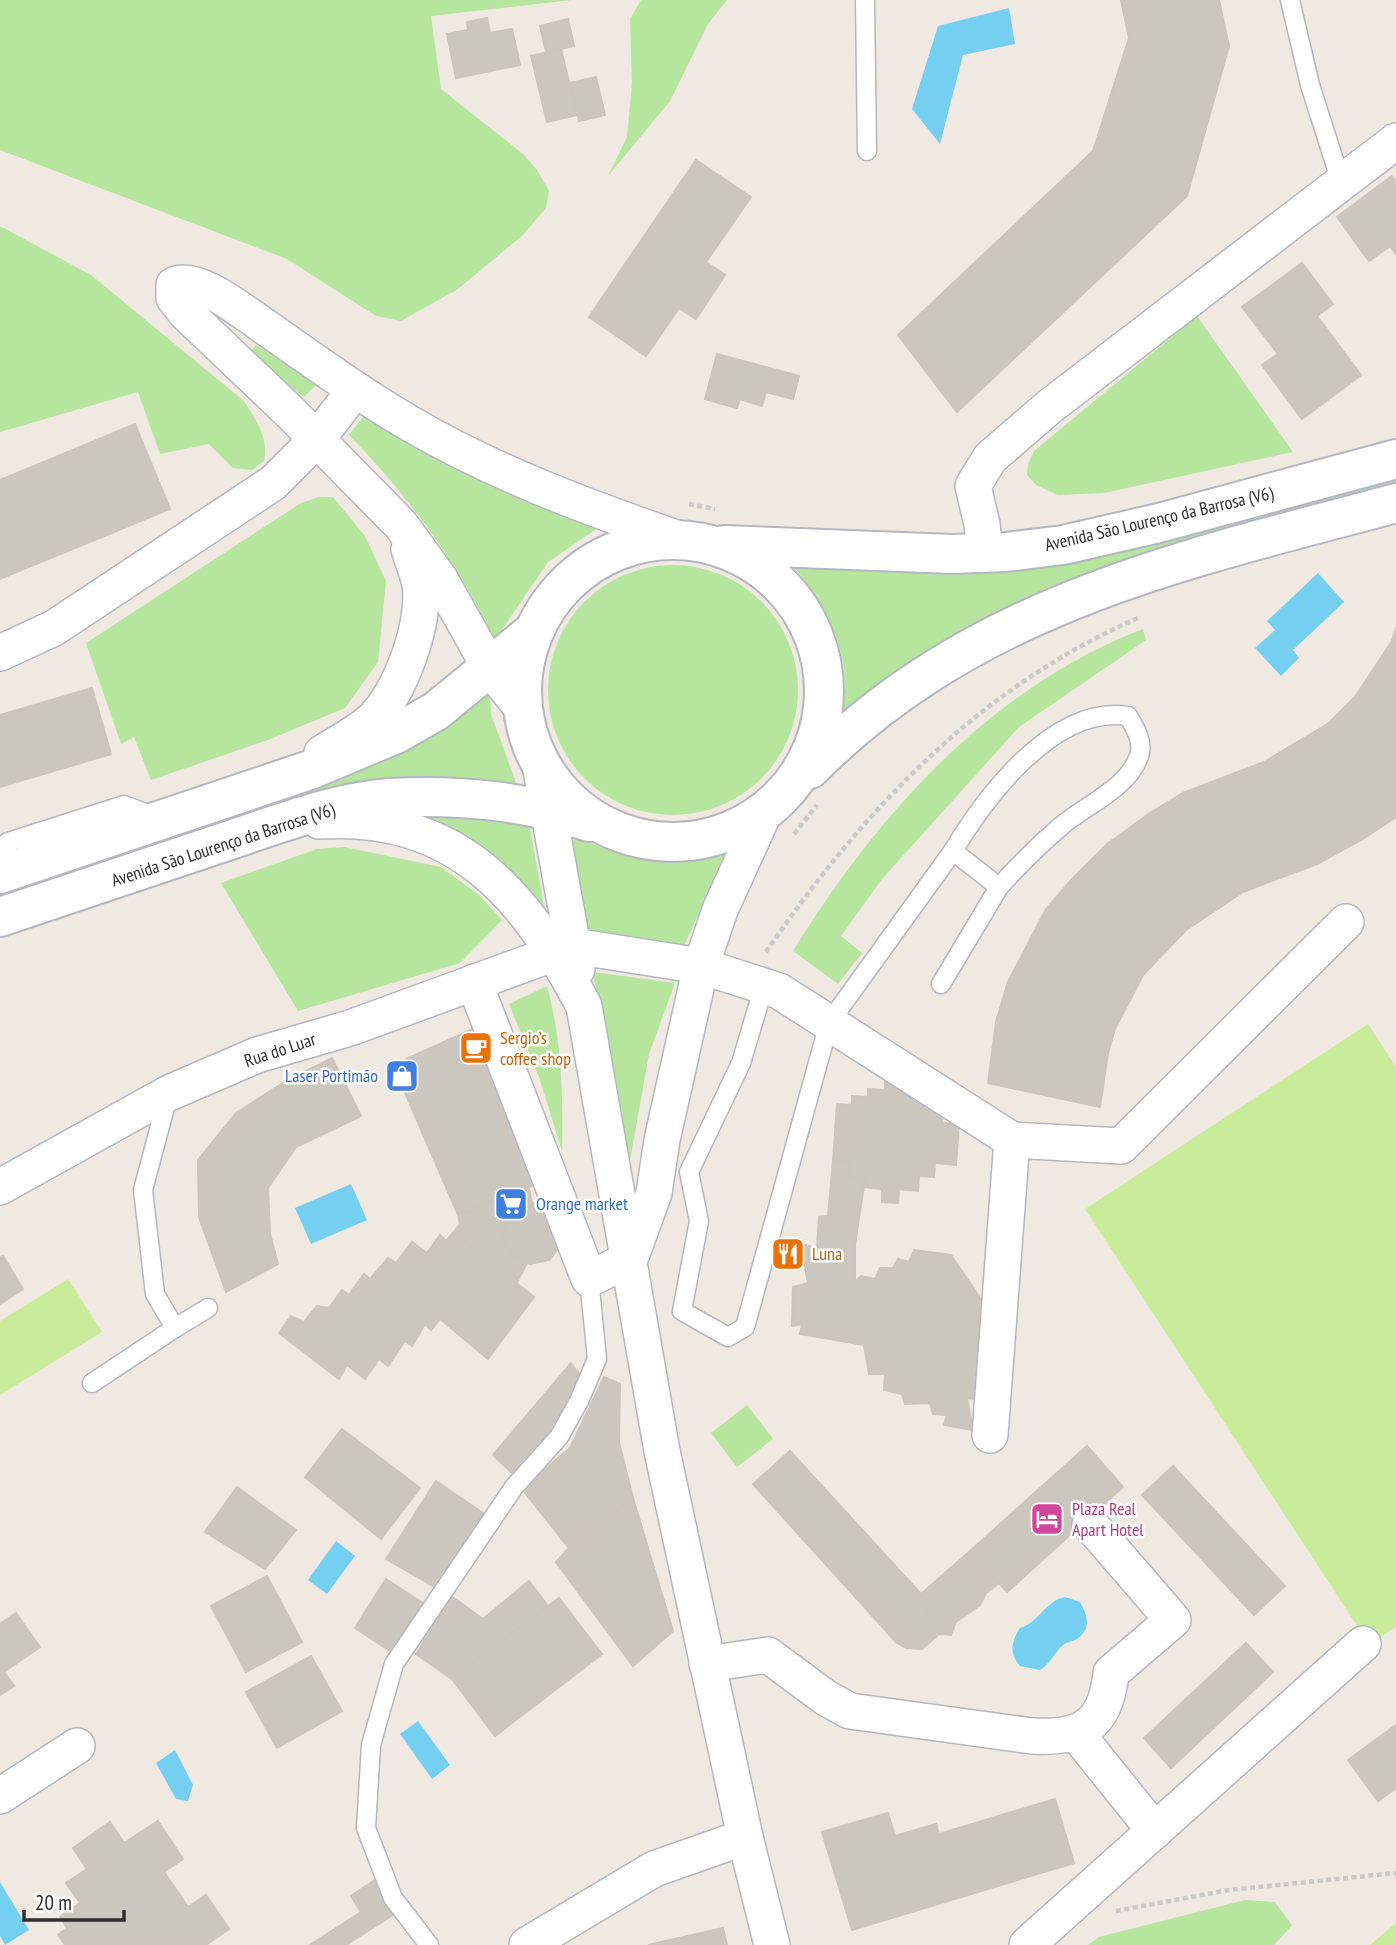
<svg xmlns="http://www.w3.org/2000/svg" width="1396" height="1945" viewBox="0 0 1396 1945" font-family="'PT Sans Narrow',sans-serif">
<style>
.green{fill:#b6e59e}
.pitch{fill:#c9ec9a}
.water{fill:#75cff0}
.building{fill:#cbc7bf;stroke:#cbc5ba;stroke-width:2}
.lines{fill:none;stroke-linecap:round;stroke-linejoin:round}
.service-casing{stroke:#b4b7c1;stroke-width:21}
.minor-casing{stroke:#b4b7c1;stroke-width:38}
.secondary-casing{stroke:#b4b7c1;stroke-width:42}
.path{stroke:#c9c9c9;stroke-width:4.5;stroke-dasharray:5 3.5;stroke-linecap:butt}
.service{stroke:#fff;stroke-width:18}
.minor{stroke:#fff;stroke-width:35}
.secondary{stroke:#fff;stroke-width:38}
.labels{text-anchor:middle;stroke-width:5;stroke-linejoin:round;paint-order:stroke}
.street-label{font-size:18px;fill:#2e2e2e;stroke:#fff}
.food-label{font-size:18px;fill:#c56008;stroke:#fff;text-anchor:start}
.shop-label{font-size:18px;fill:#366cbe;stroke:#fff;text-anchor:end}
.hotel-label{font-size:18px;fill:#b23c85;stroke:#fff;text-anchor:start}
</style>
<rect width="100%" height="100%" fill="#efe9e1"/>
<!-- green -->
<g class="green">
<path d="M0,0h572l-141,16 10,73 82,65 14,16 12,21 -3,17 -23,27 -65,54 -57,32 -25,-5 -89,-57 -287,-109z"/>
<path d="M641,0h86l-19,24 -38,77 -62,75 19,-39 5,-54 -2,-64z"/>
<path d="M0,226l91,49 153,126c12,19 25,37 20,60l-12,9 -19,-2 -24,-24 -49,10 -22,-62 -138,40z"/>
<path d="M1197,316l96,136 -189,41 -46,2 -22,-10 -9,-10 1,-11 6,-13z"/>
<path d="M256,345l63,37 -15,15 -56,-42z"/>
<path d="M364,416c75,47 156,77 238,109l-54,37 -53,78c-37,-76 -87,-145 -146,-205z"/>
<path d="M1396,474v11l-270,74 -70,28 -217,133c20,-56 -12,-113 -47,-156l61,6 76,2z"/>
<path d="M319,497h14l32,39 21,45 -8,81 -33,46 -77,32 -117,40 -17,-43 -13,7 -35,-101 215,-140z"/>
<circle cx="673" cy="690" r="125"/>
<path d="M1143,629l3,11 -127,87 -137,152 -41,57 21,17 -24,31 -45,-33c83,-135 198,-264 350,-322z"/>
<path d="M489,691l2,23 28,77 -56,-8 -463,117v-9l358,-119 48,-24z"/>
<path d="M416,818h70l43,5 15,83 -23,-22 -19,-23z"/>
<path d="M578,837c56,26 86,31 147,18l-41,91 -58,-11 -40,-2 -17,-89z"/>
<path d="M344,847l97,20 38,28 23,25 -42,43 -162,48 -77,-128 96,-34z"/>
<path d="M593,972l82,11 -26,71 -20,112z"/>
<path d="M547,986c15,54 16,109 15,165l-23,-74 -30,-73z"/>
<path d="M747,1405l26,34 -36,28 -26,-34z"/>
<path d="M1245,1900l30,2 17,23 -18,20h-186l11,-8z"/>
</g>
<!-- pitch -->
<g class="pitch">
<path d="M1368,1024l28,43v560l-27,17 -284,-435z"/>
<path d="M68,1279l34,53 -102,63v-74z"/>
<path d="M1396,1923v22h-26z"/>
</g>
<!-- water -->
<g class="water">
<path d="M1009,8l6,36 -52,11 -23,89 -28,-35 26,-83z"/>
<path d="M1318,573l26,29 -51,48 6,8 -18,18 -26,-28 20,-18 -8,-9z"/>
<path d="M351,1184l16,36 -56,24 -16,-36z"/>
<path d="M336,1541l19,15 -28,38 -19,-14z"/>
<path d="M1065,1597l15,5c7,12 12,26 -2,36 -4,4 -10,3 -15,7 -9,8 -12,18 -23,25l-20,-4c-11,-13 -9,-24 0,-38 20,-6 25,-27 45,-31z"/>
<path d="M418,1721l32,44 -18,14 -32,-45z"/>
<path d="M175,1750l18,35 -5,16 -12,-2 -20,-36z"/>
<path d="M0,1882l29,48 -24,15 -5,-9z"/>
</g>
<!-- building -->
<g class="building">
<path d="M1121,0h98l10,46 -42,150 -230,216 -59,-77 195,-184 36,-113z"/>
<path d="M487,18l3,15 22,-4 8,36 -64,13 -9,-44 21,-4 -1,-8z"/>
<path d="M568,19l6,27 -28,6 -6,-26z"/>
<path d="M561,49l16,66 -30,7 -16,-66z"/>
<path d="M596,77l9,38 -26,6 -9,-38z"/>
<path d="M696,160l55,37 -45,65 19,13 -29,44 -17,-11 -33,48 -57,-39z"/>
<path d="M1392,176l4,5v73l-6,-8 -21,15 -32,-44z"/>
<path d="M1302,263l31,41 -16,12 44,59 -59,44 -40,-54 16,-11 -36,-47z"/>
<path d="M717,354l82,22 -6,23 -27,-7 -4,14 -22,-7 -3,9 -32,-9z"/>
<path d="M135,424l35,85 -170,70v-99z"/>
<path d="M1396,628v189l-33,22 -46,25 -74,28 -57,38 -43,45 -28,54 -7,24 -8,54 -112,-24 8,-61 12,-40 38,-73 28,-32 33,-33 43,-31 33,-20 81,-31 65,-39 26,-26 37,-56z"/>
<path d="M92,688l19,66 -111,33v-72z"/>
<path d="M479,1026l65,155 -86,34 -65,-150z"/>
<path d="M332,1058l29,58 -65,31 -28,41 2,46 8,30 -52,28 -27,-75 -1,-57 38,-47 50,-32z"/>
<path d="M885,1082l22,2 18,8 -1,17 19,2 -1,12 17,1 -3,41 -21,-2 -1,14 -15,-1 -1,15 -19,-2 -1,14 -16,-1v-13l-18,-2 1,-8 -16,-1 1,-15 -17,-2 4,-57 15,1v-9l16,1v-8l17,1z"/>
<path d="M833,1161l17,2 -1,15 16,1 -10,65v38l6,-6 14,3 5,-11h13l5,-9 11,3 5,-12 37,5 36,53 -5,92 -15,-2 6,32 -29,-5 3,-10 -14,-1 -3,-11 -25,1 -3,-10 -18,-4 1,-16h-16l-5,-29 -64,-11 2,-10 -10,2 1,-39 15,-4 -7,-39 16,4 2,-31 9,-1z"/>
<path d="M529,1189l3,14 -18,7 -10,17 2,20 7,8 14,8 -11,21 -63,-51 7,-9 -2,-9z"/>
<path d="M532,1203l10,1 20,40 -13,16 -19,4 -17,-9 -10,-17 4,-20 7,-8z"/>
<path d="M453,1233l81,64 -46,62 -48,-40 -9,11 -6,-6 -13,22 -7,-5 -17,25 -9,-7 -14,20 -18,-14 -8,14 -60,-46 12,-17 13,6 13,-16 12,2 13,-18 7,5 15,-21 6,5 18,-21 8,5 16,-21 15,11 13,-18 6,6z"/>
<path d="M3,1256l20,33 -23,15v-46z"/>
<path d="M571,1363l11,15 -47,75 -23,20 -19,-18z"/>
<path d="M604,1377l16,7 -1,58 14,56 -64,50 -47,-59 48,-41z"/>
<path d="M342,1429l78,59 -39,51 -76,-62z"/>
<path d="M1087,1446l36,41 -116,105 -37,-41z"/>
<path d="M790,1451l143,156 -37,35 -143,-158z"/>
<path d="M1173,1466l112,120 -31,29 -112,-120z"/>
<path d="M436,1481l47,32 -45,76 -52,-30z"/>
<path d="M237,1487l59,43 -31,39 -60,-37z"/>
<path d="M633,1498l40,133 -40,35 -77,-104 13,-14z"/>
<path d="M970,1551l29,32 -13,10 -6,12 -24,17 -5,13 -12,-1 -17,15 -16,-1 -10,-6 37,-35 -12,-13z"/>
<path d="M267,1576l35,66 -56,30 -35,-66z"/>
<path d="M386,1579l37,24 -31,49 -37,-24z"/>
<path d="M529,1581l19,25 -96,73 -36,-25 35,-58 32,23z"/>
<path d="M559,1598l43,56 -107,82 -43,-57z"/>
<path d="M16,1613l24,34 -36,25 10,14 -14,9v-71z"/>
<path d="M1246,1643l27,29 -102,96 -27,-30z"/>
<path d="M311,1656l31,55 -65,37 -31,-56z"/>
<path d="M1396,1725v63l-18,13 -30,-41z"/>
<path d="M1055,1799l19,64 -222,67 -30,-98 66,-19 7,23 41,-12 3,10z"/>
<path d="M158,1821l25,38 -19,13 24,35 18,-12 23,34 -23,16h-141l-7,-10 9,-7 -7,-11 20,-14 -14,-20 21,-14 -14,-21 37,-26 14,21z"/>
<path d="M375,1880l21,33 -50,32h-36l51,-33 -10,-16z"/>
<path d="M723,1928l4,17h-79z"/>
</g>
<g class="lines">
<defs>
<g id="service">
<path d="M865,0l2,151"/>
<path d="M1290,0l20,85 31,97"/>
<path d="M0,850l8,-8 116,-37 32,12"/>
<path d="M953,851c33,-55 102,-147 175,-135 7,12 16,26 11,40 -11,33 -54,49 -79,71 -22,19 -42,39 -61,60"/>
<path d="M764,986l-23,77 -52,109 10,49 -17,90 46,26 17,-10 84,-304 124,-172 46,36 -58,97"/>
<path d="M175,1328l33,-20"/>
<path d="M92,1383l83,-55 -20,-34 -12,-104 25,-94"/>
<path d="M429,1945l-36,-47 -27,-70 5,-83 23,-81 120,-177 45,-50 20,-36 18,-42 -8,-80"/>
</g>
<g id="minor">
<path d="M985,553l-3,-29 -9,-38 17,-28 59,-51 347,-266"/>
<path d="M0,653l54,-25 219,-145 44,-44 38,-49"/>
<path d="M523,709l-33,-41 -50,-89 -39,-54 -110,-112 -105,-100 -12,-15v-13c20,-11 64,23 80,34 51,36 101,72 155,104 85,50 180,85 273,117"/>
<path d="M322,753c16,-10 36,-20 50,-33 28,-25 54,-98 48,-135 -2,-12 -8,-25 -11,-36"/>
<path d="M539,759l38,210"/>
<path d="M319,821c138,-8 205,72 265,185l78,445 83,386 27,108"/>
<path d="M474,982l115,297 41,-20 24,-66 8,-53 39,-174 19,-56 44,-97"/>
<path d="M0,1187l169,-94 88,-38 93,-27 224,-82 127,20 78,25 233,149"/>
<path d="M990,1435l22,-295 109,6 225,-224"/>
<path d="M707,1664l61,-9 58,43 24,13 182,25c50,3 74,-11 79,-63l62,-53 -83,-96"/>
<path d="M1076,1733l79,98"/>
<path d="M0,1796l77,-50"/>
<path d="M527,1945l127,-76 91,-32"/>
<path d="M1027,1945l336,-301"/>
</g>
<g id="secondary">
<circle cx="673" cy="691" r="151"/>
<path d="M724,545l228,9 54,-2 57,-7 96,-22 237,-64"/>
<path d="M810,769c164,-165 370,-208 586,-266"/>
<path d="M0,874l310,-104 86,-36 40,-23 98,-80"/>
<path d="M0,917c74,-25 148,-49 221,-74 55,-18 112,-41 169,-45 66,-4 137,3 199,24"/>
</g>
</defs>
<!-- service casing -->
<use href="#service" class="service-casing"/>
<!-- minor casing -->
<use href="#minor" class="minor-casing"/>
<!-- secondary casing -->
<use href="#secondary" class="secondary-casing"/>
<!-- path -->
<g class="path">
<path d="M689,504l26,5"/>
<path d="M794,834l23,-29"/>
<path d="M766,952c98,-143 212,-264 374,-335"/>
<path d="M1116,1911l113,-21 167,-17"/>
</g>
<!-- service -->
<use href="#service" class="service"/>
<!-- minor -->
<use href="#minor" class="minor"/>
<!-- secondary -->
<use href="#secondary" class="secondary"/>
</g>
<!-- icons -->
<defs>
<symbol id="cafe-square" viewBox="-11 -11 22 22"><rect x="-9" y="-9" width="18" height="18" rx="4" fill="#e8710a" stroke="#fff"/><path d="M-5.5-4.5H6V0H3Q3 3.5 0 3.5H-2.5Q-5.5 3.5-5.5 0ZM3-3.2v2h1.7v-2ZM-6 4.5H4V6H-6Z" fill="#fff"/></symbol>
<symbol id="shop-square" viewBox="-11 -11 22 22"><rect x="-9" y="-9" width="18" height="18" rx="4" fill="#3f7fe0" stroke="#fff"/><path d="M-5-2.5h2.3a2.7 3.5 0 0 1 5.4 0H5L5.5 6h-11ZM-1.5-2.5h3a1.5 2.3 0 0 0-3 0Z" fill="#fff"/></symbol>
<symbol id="supermarket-square" viewBox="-11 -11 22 22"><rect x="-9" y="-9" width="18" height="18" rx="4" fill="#3f7fe0" stroke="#fff"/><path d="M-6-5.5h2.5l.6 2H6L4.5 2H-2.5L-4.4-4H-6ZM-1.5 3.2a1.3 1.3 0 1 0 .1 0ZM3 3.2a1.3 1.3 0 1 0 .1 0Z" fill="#fff"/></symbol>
<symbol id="restaurant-square" viewBox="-11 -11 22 22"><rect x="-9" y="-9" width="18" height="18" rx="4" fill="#e8710a" stroke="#fff"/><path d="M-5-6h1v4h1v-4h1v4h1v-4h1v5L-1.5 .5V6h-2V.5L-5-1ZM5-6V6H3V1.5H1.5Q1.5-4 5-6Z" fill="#fff"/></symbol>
<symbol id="hotel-square" viewBox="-11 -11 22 22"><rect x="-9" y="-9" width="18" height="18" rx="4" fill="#d1479c" stroke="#fff"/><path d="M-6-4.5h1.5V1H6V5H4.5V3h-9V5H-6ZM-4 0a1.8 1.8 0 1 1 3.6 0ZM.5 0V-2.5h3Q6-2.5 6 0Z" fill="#fff"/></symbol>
</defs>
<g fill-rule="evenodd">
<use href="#cafe-square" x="457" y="1029" width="38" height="38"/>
<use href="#shop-square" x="383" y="1057" width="38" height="38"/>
<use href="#supermarket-square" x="492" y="1185" width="38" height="38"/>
<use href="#restaurant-square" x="769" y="1235" width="38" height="38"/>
<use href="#hotel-square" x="1028" y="1500" width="38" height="38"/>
</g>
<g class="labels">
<!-- street labels -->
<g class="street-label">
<text transform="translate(1159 519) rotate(-13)" y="6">Avenida São Lourenço da Barrosa (V6)</text>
<text transform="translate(223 845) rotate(-18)" y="6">Avenida São Lourenço da Barrosa (V6)</text>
<text transform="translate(280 1050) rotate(-18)" y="6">Rua do Luar</text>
</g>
<!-- food labels -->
<g class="food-label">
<text x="500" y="1044">Sergio’s<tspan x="500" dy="21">coffee shop</tspan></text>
<text x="812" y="1260">Luna</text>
</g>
<!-- shop labels -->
<g class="shop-label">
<text x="378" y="1082">Laser Portimão</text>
<text x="536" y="1210" text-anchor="start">Orange market</text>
</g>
<!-- hotel labels -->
<g class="hotel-label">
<text x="1072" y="1515">Plaza Real<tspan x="1072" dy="21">Apart Hotel</tspan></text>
</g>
</g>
<!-- scale -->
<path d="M24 1910v10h100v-10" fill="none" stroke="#2e2e2e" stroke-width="3.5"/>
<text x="35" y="1910" font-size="21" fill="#2e2e2e" stroke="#ffffff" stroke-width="5" paint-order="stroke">20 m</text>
</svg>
